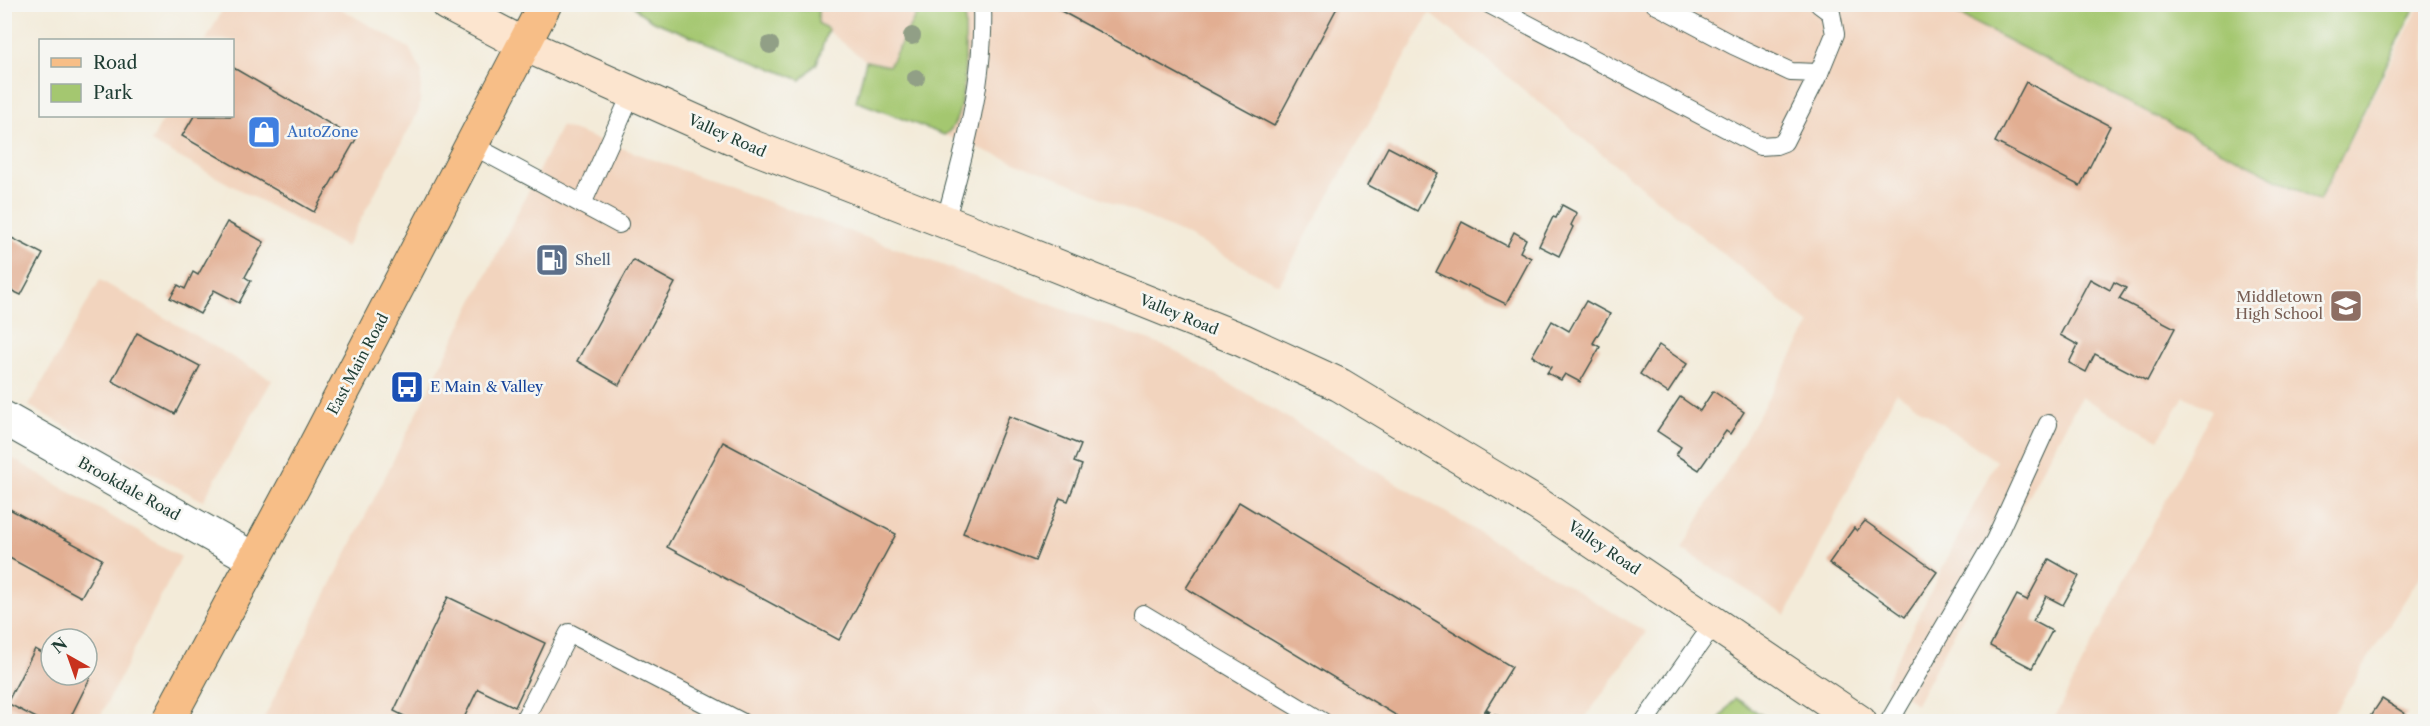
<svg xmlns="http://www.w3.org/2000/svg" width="2430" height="726" viewBox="0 0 2430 726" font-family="'Libre Caslon Text',serif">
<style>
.built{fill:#f2d4be;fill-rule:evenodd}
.green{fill:#a4c770;stroke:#628252;stroke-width:1.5}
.building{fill:#e2ae92}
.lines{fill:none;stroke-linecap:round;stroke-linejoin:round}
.service-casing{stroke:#3f574d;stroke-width:20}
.minor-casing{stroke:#3f574d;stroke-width:35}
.secondary-casing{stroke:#3f574d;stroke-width:35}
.primary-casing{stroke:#3f574d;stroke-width:35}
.path{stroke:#3f574d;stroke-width:4;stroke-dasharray:4.5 4.5;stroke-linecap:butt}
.service{stroke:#fff;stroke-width:18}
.minor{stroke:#fff;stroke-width:33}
.secondary{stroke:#fce5cf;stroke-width:33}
.primary{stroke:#f7be87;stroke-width:33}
.tree{fill:#919f86}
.labels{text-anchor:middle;stroke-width:5;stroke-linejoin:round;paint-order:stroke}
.shop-label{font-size:15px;fill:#366cbe;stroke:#f6f6f2;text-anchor:start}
.street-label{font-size:15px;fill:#1f3d34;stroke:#f6f6f2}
.service-label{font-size:15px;fill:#4e5e75;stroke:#f6f6f2;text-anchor:start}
.education-label{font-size:15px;fill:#785e54;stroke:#f6f6f2;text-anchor:end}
.transit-label{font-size:15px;fill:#164399;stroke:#f6f6f2;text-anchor:start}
</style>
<rect width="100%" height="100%" fill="#f6f6f2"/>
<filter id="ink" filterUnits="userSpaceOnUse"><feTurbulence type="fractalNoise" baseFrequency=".0167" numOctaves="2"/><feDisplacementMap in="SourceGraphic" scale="12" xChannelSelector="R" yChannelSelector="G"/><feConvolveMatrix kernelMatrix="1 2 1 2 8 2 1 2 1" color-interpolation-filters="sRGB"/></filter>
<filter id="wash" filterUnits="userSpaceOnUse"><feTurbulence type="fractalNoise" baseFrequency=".008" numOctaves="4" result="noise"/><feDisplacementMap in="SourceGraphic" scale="24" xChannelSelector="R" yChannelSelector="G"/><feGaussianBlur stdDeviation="1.35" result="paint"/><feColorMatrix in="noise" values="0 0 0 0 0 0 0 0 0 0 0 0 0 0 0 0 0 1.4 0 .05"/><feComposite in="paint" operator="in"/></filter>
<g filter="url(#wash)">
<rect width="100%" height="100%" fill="#f3ebd9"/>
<!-- built -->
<g class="built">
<path d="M1940,4l379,197 101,-196h5v563l-96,153h-276l159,-311 -28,-14 -25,43 -78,-42 -165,307 -31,-21 111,-222 -100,-69 -110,223 -104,-66 128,-224 -380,-312 -151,272 -93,-50 -119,-53 -123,-47 7,-3 12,-41 2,-86z"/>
<path d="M225,5h109l75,43 13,24 -3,38 -73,137 -195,-105 14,-26h67v-76h-26z"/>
<path d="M787,5h135l-33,61 -23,-5 -48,-38 -1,-14 -17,1z"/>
<path d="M561,126l611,223 474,283 -63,89 -1321,1z"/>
<path d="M100,280l172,100 -69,121 -174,-95z"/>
<path d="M5,454l176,103 -83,164 -93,1zM51,639h36v36h-36z"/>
</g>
<!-- green -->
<g class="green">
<path d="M922,4l43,1c-1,28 6,117 -21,130l-88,-34 10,-40 23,5z"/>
<path d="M633,5h154l13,5 18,-1v14l10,6 -11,34 -16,17 -148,-59 -14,-9z"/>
<path d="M1940,5h476l-97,196z"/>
<path d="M1735,698l36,23h-53z"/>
</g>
<g id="blocks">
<!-- building -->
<g class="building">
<path d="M1048,4h291l-65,122z"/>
<path d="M232,67l124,72 -42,73 -132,-76 12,-20h38z"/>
<path d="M2026,82l84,44 -30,60 -85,-44z"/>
<path d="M1388,147l50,26 -21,38 -49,-26z"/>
<path d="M1562,205l15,8 -6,12 2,2 -14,29 -20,-10 14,-29 3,1z"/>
<path d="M227,222l37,20 -19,35 6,4 -12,22 -25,-13 -14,24 -30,-16 8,-13 7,4 8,-17 5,3z"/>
<path d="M1462,222l45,24 7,-14 12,7 -6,13 11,6 -25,46 -39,-19 -1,2 -30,-15z"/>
<path d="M4,234l39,20 -22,41 -17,-8z"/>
<path d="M633,260l42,23 -56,102 -42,-24z"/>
<path d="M2090,279l20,11 4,-8 12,6 -7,11 56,29 -28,53 -52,-27 -9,18 -17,-9 9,-18 -18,-10z"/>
<path d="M1586,301l24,13 -17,29 7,4 -20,35 -15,-8 -4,6 -14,-7 4,-6 -19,-11 20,-35 17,10z"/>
<path d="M137,333l63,33 -25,48 -63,-33z"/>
<path d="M1659,345l28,19 -19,29 -28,-19z"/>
<path d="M1713,391l31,21 -14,22 -4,-3 -27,39 -23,-15 5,-8 -24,-16 23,-34 20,14z"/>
<path d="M1009,416l72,29 -7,17 8,3 -14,36 -8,-3 -25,63 -72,-28z"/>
<path d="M723,442l173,92 -57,106 -172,-93z"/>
<path d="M1239,502l273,165 -34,55h-71l-221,-134z"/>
<path d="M4,506l98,53 -21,38 -77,-42z"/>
<path d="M1865,521l72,51 -32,45 -76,-54 25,-35 3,3z"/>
<path d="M2049,559l30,17 -16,29 -17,-9 -13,25 19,10 -20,37 -42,-22 27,-51 10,5z"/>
<path d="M448,597l97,46 -30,64 -37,-18 -16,33h-46l-22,-11z"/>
<path d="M35,649l16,9v17h34l5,3 -22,44h-24l-37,-19z"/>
<path d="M2382,699l24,15 -5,8 -33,-2z"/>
</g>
</g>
</g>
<g filter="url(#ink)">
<use href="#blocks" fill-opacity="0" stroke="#3f574d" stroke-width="1.5"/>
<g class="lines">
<defs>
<g id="service">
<path d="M1489,4l271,142 16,-1 8,-3 35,-69"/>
<path d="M1655,4l78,41 58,27 28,1 16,-39 -4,-21 -12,-9"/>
<path d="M472,145l147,79"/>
<path d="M582,204l50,-111"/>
<path d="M945,222c20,-71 40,-143 37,-218"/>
<path d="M1143,614l180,108"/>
<path d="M523,722l46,-89 172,89"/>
<path d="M1644,722l71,-100"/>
<path d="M1889,722l106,-182 53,-116"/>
</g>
<path id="minor" d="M4,418l250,141"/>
<path id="secondary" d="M447,4l78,41 228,102 247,96 242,97 98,45 199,120 321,217"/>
<path id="primary" d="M167,722l128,-238 250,-480"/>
</defs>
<!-- service casing -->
<use href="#service" class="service-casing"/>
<!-- minor casing -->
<use href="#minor" class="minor-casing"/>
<!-- secondary casing -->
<use href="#secondary" class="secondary-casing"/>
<!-- primary casing -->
<use href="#primary" class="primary-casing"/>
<!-- path -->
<path class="path" d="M1486,710l15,9 -2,3"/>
<!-- service -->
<use href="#service" class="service"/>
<!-- minor -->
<use href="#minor" class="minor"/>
<!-- secondary -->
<use href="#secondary" class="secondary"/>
<!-- primary -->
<use href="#primary" class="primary"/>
</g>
<!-- trees -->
<g class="tree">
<circle cx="912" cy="36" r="9"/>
<circle cx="770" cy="45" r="9"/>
<circle cx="916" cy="78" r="9"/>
</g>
</g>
<!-- icons -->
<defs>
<symbol id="shop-square" viewBox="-11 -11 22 22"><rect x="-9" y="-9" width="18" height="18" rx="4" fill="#3f7fe0" stroke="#f6f6f2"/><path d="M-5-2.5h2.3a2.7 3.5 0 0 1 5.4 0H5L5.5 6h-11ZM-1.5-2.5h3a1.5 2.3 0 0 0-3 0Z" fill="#fff"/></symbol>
<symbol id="fuel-square" viewBox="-11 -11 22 22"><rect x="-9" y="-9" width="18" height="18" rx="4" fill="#5c6f8a" stroke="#f6f6f2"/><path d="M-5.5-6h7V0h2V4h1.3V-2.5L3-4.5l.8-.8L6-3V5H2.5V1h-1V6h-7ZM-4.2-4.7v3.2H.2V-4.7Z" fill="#fff"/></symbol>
<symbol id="school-square" viewBox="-11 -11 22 22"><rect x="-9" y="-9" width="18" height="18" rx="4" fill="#8d6e63" stroke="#f6f6f2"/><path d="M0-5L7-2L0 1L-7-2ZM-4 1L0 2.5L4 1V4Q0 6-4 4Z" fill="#fff"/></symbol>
<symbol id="bus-square" viewBox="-11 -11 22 22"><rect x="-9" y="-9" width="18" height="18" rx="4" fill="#1a4fb4" stroke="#f6f6f2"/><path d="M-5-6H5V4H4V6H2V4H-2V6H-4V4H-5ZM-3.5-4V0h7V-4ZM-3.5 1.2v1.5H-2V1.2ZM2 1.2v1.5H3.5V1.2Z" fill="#fff"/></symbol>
</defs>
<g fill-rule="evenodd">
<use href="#shop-square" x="245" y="113" width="38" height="38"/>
<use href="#fuel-square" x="533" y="241" width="38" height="38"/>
<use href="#school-square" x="2327" y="287" width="38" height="38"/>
<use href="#bus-square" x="388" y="368" width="38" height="38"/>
</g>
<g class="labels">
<!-- shop labels -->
<g class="shop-label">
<text x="287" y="137">AutoZone</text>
</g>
<!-- street labels -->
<g class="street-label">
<text transform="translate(727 136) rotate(24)" y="5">Valley Road</text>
<text transform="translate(1179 315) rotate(22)" y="5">Valley Road</text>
<text transform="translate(358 364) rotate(-62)" y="5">East Main Road</text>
<text transform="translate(129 489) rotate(29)" y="5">Brookdale Road</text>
<text transform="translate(1604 548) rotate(34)" y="5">Valley Road</text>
</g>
<!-- service labels -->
<g class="service-label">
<text x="575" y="265">Shell</text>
</g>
<!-- education labels -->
<g class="education-label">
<text x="2323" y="302">Middletown<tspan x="2323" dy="17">High School</tspan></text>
</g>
<!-- transit labels -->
<g class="transit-label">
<text x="430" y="392">E Main &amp; Valley</text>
</g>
</g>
<!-- margin -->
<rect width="2430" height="726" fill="none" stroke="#f6f6f2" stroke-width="24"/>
<!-- legend -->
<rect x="39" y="39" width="195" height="78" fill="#f6f6f2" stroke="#a0aca6" stroke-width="1.5"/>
<rect x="51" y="58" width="30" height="9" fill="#f7be87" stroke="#a0aca6" stroke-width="1.5"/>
<text x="93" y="69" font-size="18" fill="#1f3d34">Road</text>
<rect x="51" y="84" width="30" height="18" fill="#a4c770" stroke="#a0aca6" stroke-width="1.5"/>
<text x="93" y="99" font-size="18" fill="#1f3d34">Park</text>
<!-- north arrow -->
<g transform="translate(69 657) rotate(320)"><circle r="28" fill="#f6f6f2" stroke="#a0aca6" stroke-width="1.5"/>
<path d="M0-4.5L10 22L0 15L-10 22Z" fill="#c8321e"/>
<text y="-9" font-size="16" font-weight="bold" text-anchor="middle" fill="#1f3d34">N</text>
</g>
</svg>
